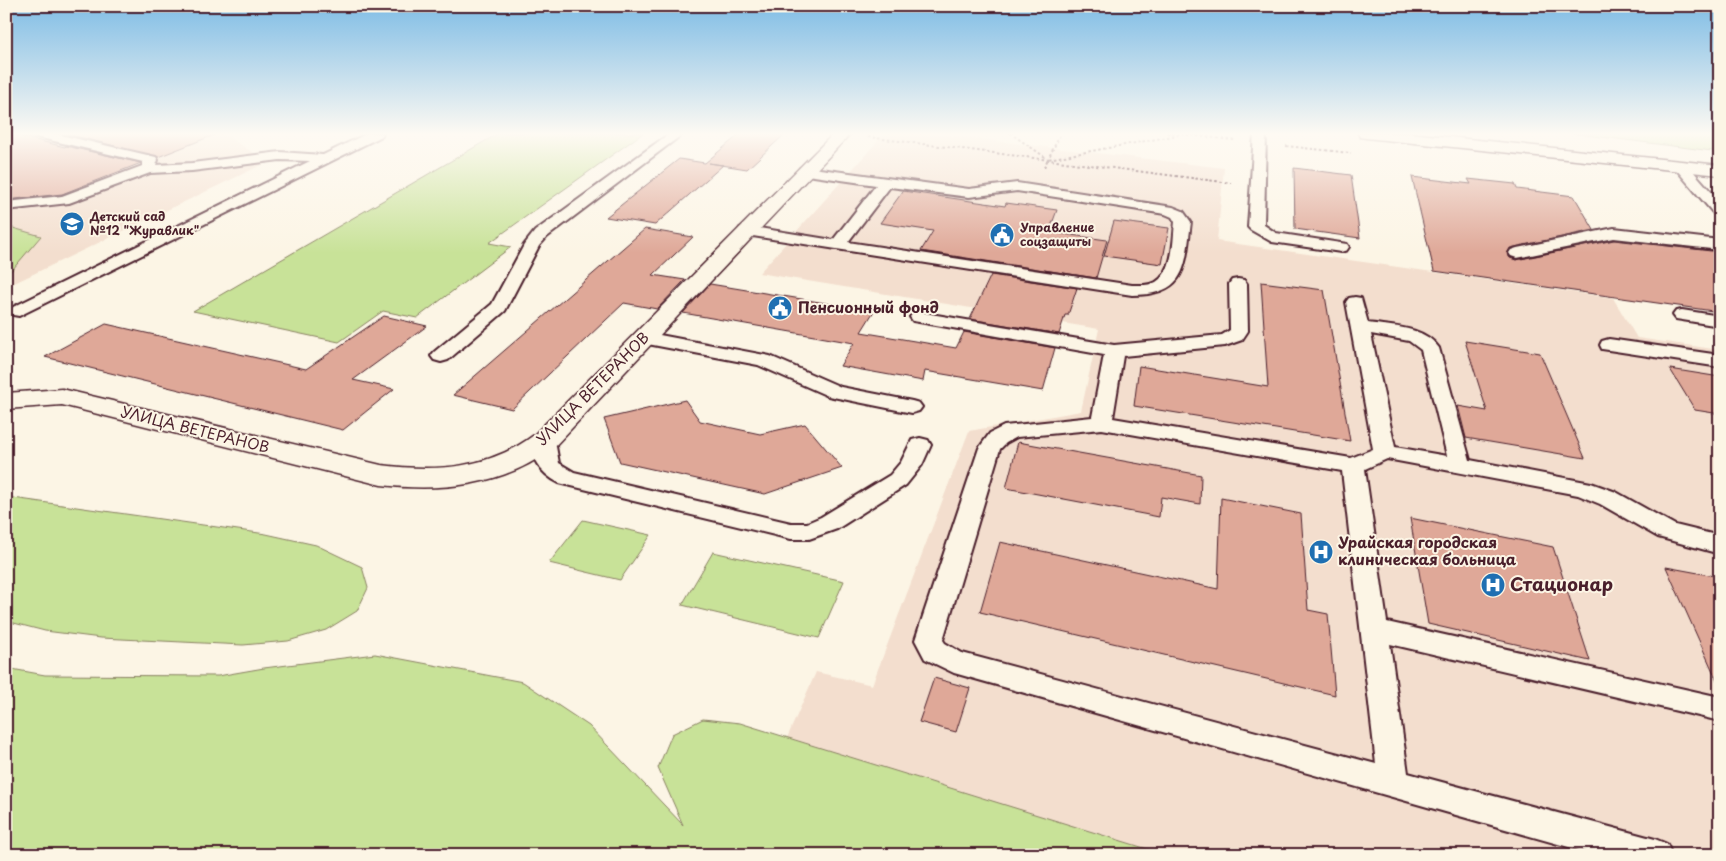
<svg xmlns="http://www.w3.org/2000/svg" width="1726" height="861" viewBox="0 0 1726 861" font-family="'Playpen Sans',sans-serif">
<style>
.built{fill:#f3dece}
.green{fill:#c8e298;stroke:#898062}
.building{fill:#dfa898;stroke:#4a1f2b}
.lines{fill:none;stroke-linecap:round;stroke-linejoin:round}
.lane-casing{stroke:#4a1f2b;stroke-width:4}
.street-casing{stroke:#4a1f2b;stroke-width:3}
.secondary-casing{stroke:#4a1f2b;stroke-width:3}
.path{stroke:#4a1f2b;stroke-width:2;stroke-dasharray:2.5 2.5;stroke-linecap:butt}
.lane{fill:#fcf5e5;fill-rule:evenodd}
.street{fill:#fcf5e5;fill-rule:evenodd}
.secondary{fill:#fcf5e5;fill-rule:evenodd}
.labels{text-anchor:middle;stroke-width:4;stroke-linejoin:round;paint-order:stroke}
.far-poi-label{font-size:12px;font-weight:bold;fill:#4a1f2b;stroke:#fcf5e5;text-anchor:start}
.poi-label{font-size:15px;font-weight:bold;fill:#4a1f2b;stroke:#fcf5e5;text-anchor:start}
.street-label{font-size:15px;fill:#4a1f2b;stroke:#fcf5e5}
.near-poi-label{font-size:18px;font-weight:bold;fill:#4a1f2b;stroke:#fcf5e5;text-anchor:start}
</style>
<rect width="100%" height="100%" fill="#fcf5e5"/>
<filter id="ink" filterUnits="userSpaceOnUse"><feTurbulence type="fractalNoise" baseFrequency=".02" numOctaves="2"/><feDisplacementMap in="SourceGraphic" scale="10" xChannelSelector="R" yChannelSelector="G"/><feConvolveMatrix kernelMatrix="1 2 1 2 8 2 1 2 1" color-interpolation-filters="sRGB"/></filter>
<g filter="url(#ink)">
<!-- built -->
<g class="built">
<path d="M6,133h216l46,29 -262,125z"/>
<path d="M885,133h43l296,35 -7,73 396,57 24,40 83,12v505h-553l-380,-117 29,-66 56,13 97,-254 112,-20 18,-82 -340,-56z"/>
</g>
<!-- green -->
<g class="green">
<path d="M499,133h144l-154,110 22,4 -94,71 -34,-7 -44,31 -146,-31z"/>
<path d="M1570,133h150v19z"/>
<path d="M6,226l35,10 -35,41z"/>
<path d="M6,497l260,37 50,11 46,22 6,21 -11,23 -31,19 -38,11 -45,4 -142,-7 -56,-7 -39,-10z"/>
<path d="M583,520l68,15 -31,45 -71,-17z"/>
<path d="M713,552l131,29 -25,57 -137,-33z"/>
<path d="M375,654l148,28 66,44 94,99 -25,-57 14,-34 31,-15 37,4 427,132h-1161v-187l39,7 173,1 46,-8z"/>
</g>
<!-- building -->
<g class="building">
<path d="M6,133l59,14 1,-1 75,17 -79,31 -56,6z"/>
<path d="M67,133h147v2l-56,22 -91,-23z"/>
<path d="M741,133h45l-39,36 -38,-6 14,2 -68,60 -49,-8 73,-58 26,4z"/>
<path d="M1294,168l57,7 9,63 -65,-9z"/>
<path d="M1412,177l59,7 -3,-5 47,5 2,5 57,7 20,34 -84,18 -3,6 3,4 6,2 98,-20 106,12v60l-286,-41z"/>
<path d="M903,191l102,15 1,-3 51,7 -8,22 58,8 -11,38 -175,-27 12,-20 -53,-8z"/>
<path d="M1114,221l55,7 -7,36 -58,-8z"/>
<path d="M645,229l48,8 -40,38 32,5 -28,29 -33,-6 -112,106 -59,-14z"/>
<path d="M991,275l86,13 -9,27h-3l-6,19 -89,-15z"/>
<path d="M1261,282l63,8 26,151 -216,-35 5,-40 129,21z"/>
<path d="M710,284l164,27 -13,21 95,16 8,-16 91,16 -12,43 -118,-20 -2,10 -83,-15 14,-23 -171,-30z"/>
<path d="M384,316l43,10 -74,54 41,9 -51,41 -298,-73 61,-33 200,45z"/>
<path d="M1465,341l75,12 45,105 -119,-20 -8,-32 29,5z"/>
<path d="M1670,369l50,8v37l-25,-4z"/>
<path d="M685,400l15,21 60,13 45,-10 37,44 -77,26 -145,-32 -16,-43z"/>
<path d="M1018,442l183,33 -1,29 -39,-7 -2,20 -153,-29z"/>
<path d="M1221,498l80,16 7,96 20,4 7,81 -355,-83 20,-70 218,47z"/>
<path d="M1410,518l143,29 37,114 -162,-37z"/>
<path d="M1666,567l54,10v110z"/>
<path d="M934,678l36,10 -14,44 -37,-10z"/>
</g>
<g class="lines">
<defs>
<g id="lane">
<path d="M32,133h20l104,24 2,3 -2,5 36,-2 88,-11 43,3 45,-22h15l-1,3 -363,180 -6,-1 -3,-4 3,-4 297,-146 -30,-1 -88,11 -42,2 -81,30 -63,7v-8l56,-6 80,-30 1,-4 -110,-26z"/>
<path d="M670,133h14l-137,104 -8,9 -34,65 -57,49 -7,2 -7,-2 -3,-4 3,-4 58,-48 32,-59 11,-14z"/>
<path d="M1254,133h12l-2,92 12,8 71,11 2,3 -2,3 -6,2 -69,-10 -21,-12 -3,-3z"/>
<path d="M1681,162l5,1 34,39v14l-5,-1 -39,-46 -2,-3 2,-3z"/>
<path d="M805,167l164,22 48,-6 156,24 10,4 8,11c-6,45 -4,73 -59,73l-392,-61 -2,-3 2,-3 6,-2 87,14 43,-55 -76,-11 -2,-3 2,-3zM890,187l79,10 48,-6 148,23 7,3 3,5c-2,18 -1,49 -19,60 -7,4 -16,3 -24,3l-284,-43z"/>
<path d="M1614,228l106,12v10l-106,-12 -97,20 -6,-2 -2,-3 2,-3 6,-2z"/>
<path d="M1238,279l6,1 3,4 1,47 -6,9 -17,6 -102,10 -10,62 238,40 22,-9 -27,-147 3,-4 6,-1 6,1 7,25c25,4 56,3 71,25l31,112 121,23 25,9 59,33 45,11v18l-62,-17 -58,-33 -22,-9 -191,-36 -22,10 22,153 333,75v24l-330,-77 18,129 247,66 12,5 5,11h-75l-643,-182 -29,-14 -10,-19 64,-192 11,-15 14,-7 88,-9 12,-62 -185,-33 -6,-1 -3,-4 3,-4 6,-1 195,33 108,-10 8,-5 -1,-46 3,-4zM1371,334l38,7 12,9 26,106 -52,-9zM1102,429l240,42 34,293 -414,-111 -17,-10 -2,-3 57,-191 6,-6 11,-6z"/>
<path d="M1682,310l38,6v10l-44,-7 -3,-4 3,-4z"/>
<path d="M644,332l126,24 71,31 71,14 7,2 3,4 -3,4 -7,2 -84,-17 -70,-31 -121,-23 -2,-4 2,-4z"/>
<path d="M1609,339l111,16v12l-118,-18 -2,-4 2,-4z"/>
<path d="M544,434l8,2 3,5 4,22 15,9 217,51h16l14,-6 69,-42 11,-13 11,-22 8,-2 8,2 3,5 -9,20 -16,20 -69,44 -28,10h-18l-232,-56c-16,-8 -35,-28 -23,-47z"/>
</g>
<path id="street" d="M834,133h17l-297,314c-49,39 -113,45 -173,38l-319,-80 -56,4v-16l56,-4 319,76c55,7 108,4 153,-30z"/>
<path id="secondary" d="M1358,133h52l310,32v10l-354,-37 -6,-1z"/>
</defs>
<!-- lane casing -->
<use href="#lane" class="lane-casing"/>
<!-- street casing -->
<use href="#street" class="street-casing"/>
<!-- secondary casing -->
<use href="#secondary" class="secondary-casing"/>
<!-- path -->
<g class="path">
<path d="M1010,133l38,26 13,-26"/>
<path d="M1167,133l68,7"/>
<path d="M868,137l363,46"/>
<path d="M1286,146l65,7"/>
<path d="M1044,167l4,-8 130,-24"/>
</g>
<!-- lane -->
<use href="#lane" class="lane"/>
<!-- street -->
<use href="#street" class="street"/>
<!-- secondary -->
<use href="#secondary" class="secondary"/>
</g>
</g>
<!-- sky -->
<linearGradient id="sky" x2="0" y2="1"><stop stop-color="#7ebce5"/><stop offset="0.53" stop-color="#fefaf3"/><stop offset="1" stop-color="#fefaf3" stop-opacity="0"/></linearGradient>
<rect width="1726" height="253" fill="url(#sky)"/>
<!-- icons -->
<defs>
<symbol id="school-disc" viewBox="-11 -11 22 22"><circle r="9.5" fill="#1f6fb2" stroke="#fcf5e5"/><path d="M0-5L7-2L0 1L-7-2ZM-4 1L0 2.5L4 1V4Q0 6-4 4Z" fill="#fff"/></symbol>
<symbol id="civic-disc" viewBox="-11 -11 22 22"><circle r="9.5" fill="#1f6fb2" stroke="#fcf5e5"/><path d="M-.6-6.5H3V-4.5H.6V-3L4-1V1h2V6H-6V1h2V-1L-.6-3ZM-1.2 2.5V6h2.4V2.5Z" fill="#fff"/></symbol>
<symbol id="hospital-disc" viewBox="-11 -11 22 22"><circle r="9.5" fill="#1f6fb2" stroke="#fcf5e5"/><path d="M-5-5h3v3.5h4V-5h3V5h-3V1.5h-4V5h-3Z" fill="#fff"/></symbol>
</defs>
<g fill-rule="evenodd">
<use href="#school-disc" x="58" y="210" width="28" height="28"/>
<use href="#civic-disc" x="988" y="221" width="28" height="28"/>
<use href="#civic-disc" x="766" y="294" width="28" height="28"/>
<use href="#hospital-disc" x="1307" y="538" width="28" height="28"/>
<use href="#hospital-disc" x="1479" y="571" width="28" height="28"/>
</g>
<g class="labels">
<!-- far-poi labels -->
<g class="far-poi-label">
<text x="90" y="221">Детский сад<tspan x="90" dy="14">№12 "Журавлик"</tspan></text>
<text x="1020" y="232">Управление<tspan x="1020" dy="14">соцзащиты</tspan></text>
</g>
<!-- poi labels -->
<g class="poi-label">
<text x="798" y="313">Пенсионный фонд</text>
<text x="1338" y="548">Урайская городская<tspan x="1338" dy="17">клиническая больница</tspan></text>
</g>
<!-- street labels -->
<g class="street-label">
<text transform="translate(593 389) rotate(-45)" y="5">УЛИЦА ВЕТЕРАНОВ</text>
<text transform="translate(195 430) rotate(14)" y="5">УЛИЦА ВЕТЕРАНОВ</text>
</g>
<!-- near-poi labels -->
<g class="near-poi-label">
<text x="1510" y="591">Стационар</text>
</g>
</g>
<!-- margin -->
<rect width="1726" height="861" fill="none" stroke="#fcf5e5" stroke-width="25"/>
<rect x="12" y="12" width="1701" height="836" fill="none" stroke="#4a1f2b" stroke-width="2" filter="url(#ink)"/>
</svg>
